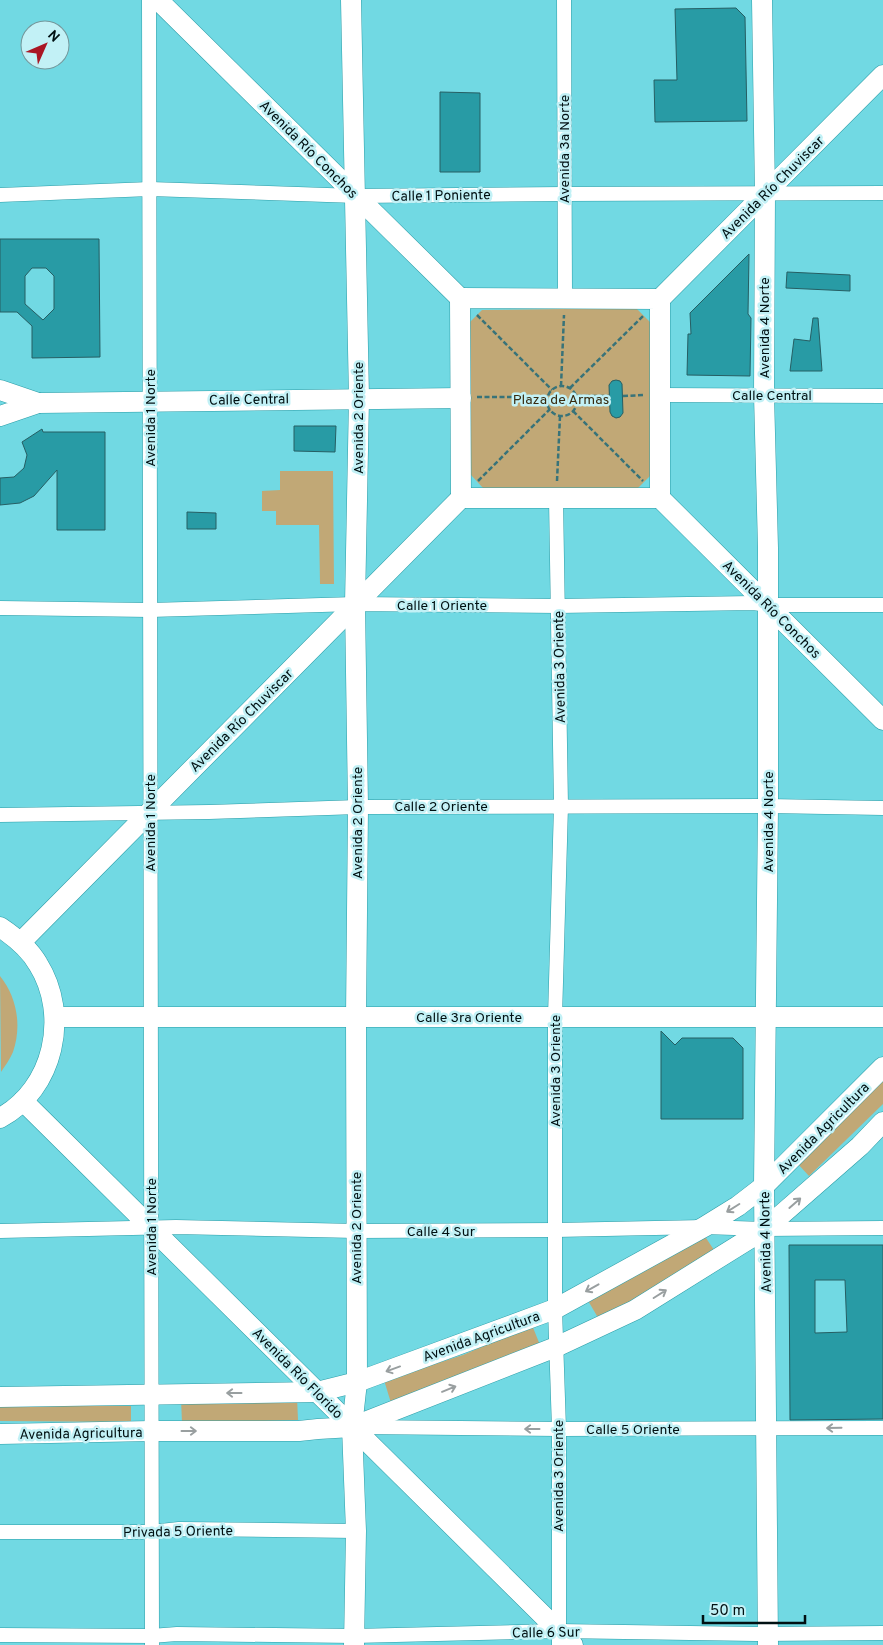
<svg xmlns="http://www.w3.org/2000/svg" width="883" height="1645" viewBox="0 0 883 1645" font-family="Overpass,sans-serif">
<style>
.green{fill:#c1a876}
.building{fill:#289ba5;stroke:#265e63;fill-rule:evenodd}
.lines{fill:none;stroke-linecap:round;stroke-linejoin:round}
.street-casing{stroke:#2b9da7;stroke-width:15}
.secondary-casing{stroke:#2b9da7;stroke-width:21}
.path{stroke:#387379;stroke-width:2.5;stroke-dasharray:5 2.5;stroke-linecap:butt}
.street{stroke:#fff;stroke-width:14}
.secondary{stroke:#fff;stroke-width:20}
.oneway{stroke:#999fa0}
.labels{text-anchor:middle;stroke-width:5;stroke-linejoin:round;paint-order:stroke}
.street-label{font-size:14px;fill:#001012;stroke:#c2f1f6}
.park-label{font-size:14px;fill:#372a0f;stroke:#c2f1f6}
</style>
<rect width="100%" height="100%" fill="#71d9e3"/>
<!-- green -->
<g class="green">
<path d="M636,308l14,14v154l-12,12 -154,1 -14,-15v-152l12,-12z"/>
<path d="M280,471h53l1,113h-14l-1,-59h-43v-14h-14v-20l18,-1z"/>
<path d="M0,976c17,21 22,50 13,76 -3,7 -8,14 -12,20z"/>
<path d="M883,1080v24l-74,72 -12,-13z"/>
<path d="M702,1232l14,21 -116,68 -13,-22z"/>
<path d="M532,1325l8,20 -149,58 -7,-23 79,-25z"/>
<path d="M297,1397l1,23 -116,3 -1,-24z"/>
<path d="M0,1404l131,2v16l-131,-1z"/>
</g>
<!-- building -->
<g class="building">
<path d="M736,8l9,9 2,104 -92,1 -1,-42h23l-2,-71z"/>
<path d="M440,92l40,1v79h-40z"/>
<path d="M0,239h99l1,118 -68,1v-32l-15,-14h-17zM32,268h14l8,8v33l-11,11 -18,-16v-28z"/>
<path d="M749,254l-1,60 3,4 -1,58 -63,-1 1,-41h3l-1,-21z"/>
<path d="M787,272l63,3v16l-64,-3z"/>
<path d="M813,318h5l4,53h-32l4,-32 16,2z"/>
<path d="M616,380l4,1 2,3 1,29 -3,4 -4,1 -4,-2 -2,-4 -1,-27 3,-4z"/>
<path d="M294,426h42l-1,26 -41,-1z"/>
<path d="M42,429l1,3h62v98h-48v-60l-23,26 -14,7 -20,2v-27l14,-1 10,-9 3,-13 -5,-13z"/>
<path d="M187,512l29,1v16h-29z"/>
<path d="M661,1031l14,14 7,-7h51l10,10v71h-82z"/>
<path d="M789,1245h94v174l-93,1zM815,1280h30l2,52 -32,1z"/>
</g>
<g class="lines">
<defs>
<g id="street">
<path d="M149,0l3,1645"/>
<path d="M564,0l1,298"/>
<path d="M0,195l150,-6 206,7 208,-2 319,-1"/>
<path d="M660,395l223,1"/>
<path d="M556,498l5,308 -6,211v292l4,120v216"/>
<path d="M0,608l150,2 205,-6 203,2 195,-3 15,2h115"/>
<path d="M0,815l209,-3 149,-5 410,-1 115,2"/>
<path d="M0,1231l176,-4 180,4 200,-1 148,-3 61,2 118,-1"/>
<path d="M359,1427l200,2 324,-1"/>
<path d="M0,1532h151l28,-3 177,2"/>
<path d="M0,1635l151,1 26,-2 177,2 204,-5 198,3 127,-1"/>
</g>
<g id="secondary">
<path d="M158,0l302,298"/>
<path d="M351,0l8,398 -4,206 3,203 -2,210 1,365 -5,45 4,104 -2,114"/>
<path d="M762,0l3,194 -1,201 4,153v258l-4,380 4,459"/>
<path d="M460,298l200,1v199h-199z"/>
<path d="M660,299l223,-224"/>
<path d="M0,390l38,13 -38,13"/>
<path d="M38,403l423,-5"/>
<path d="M660,498l223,222"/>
<path d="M0,927c15,10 29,21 38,37 32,51 16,125 -38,154"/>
<path d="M21,942l440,-444"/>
<path d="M55,1017h828"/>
<path d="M23,1101l550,544"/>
<path d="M0,1397l317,-5 40,-10 198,-73 149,-82 34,-21 26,-20 119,-119"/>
<path d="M0,1434l151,-3h148l19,-2 34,-2 204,-80 79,-37 130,-81 95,-83 23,-24"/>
</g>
</defs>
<!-- street casing -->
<use href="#street" class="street-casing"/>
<!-- secondary casing -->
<use href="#secondary" class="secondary-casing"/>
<!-- path -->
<g class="path">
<path d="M477,315l75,75"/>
<circle cx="562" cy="401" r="15"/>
<path d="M561,386l3,-71"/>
<path d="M570,388l74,-73"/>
<path d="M577,396h33"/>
<path d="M623,396l21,-1"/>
<path d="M477,397h71"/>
<path d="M573,411l70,70"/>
<path d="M478,481l72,-72"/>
<path d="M557,481l3,-65"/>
</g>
<!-- street -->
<use href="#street" class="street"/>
<!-- secondary -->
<use href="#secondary" class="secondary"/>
</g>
<!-- one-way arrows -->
<defs><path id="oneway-shaft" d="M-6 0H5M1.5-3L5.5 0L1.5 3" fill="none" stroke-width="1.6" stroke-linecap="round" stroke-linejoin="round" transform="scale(1.25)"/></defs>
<g class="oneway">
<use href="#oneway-shaft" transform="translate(795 1203) rotate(-41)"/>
<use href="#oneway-shaft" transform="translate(733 1208) rotate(148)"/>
<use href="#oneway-shaft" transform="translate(592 1288) rotate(151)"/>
<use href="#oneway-shaft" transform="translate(660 1294) rotate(-32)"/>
<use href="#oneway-shaft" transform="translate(393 1369) rotate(160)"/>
<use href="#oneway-shaft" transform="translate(449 1389) rotate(-22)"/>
<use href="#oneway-shaft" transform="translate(234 1393) rotate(180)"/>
<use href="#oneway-shaft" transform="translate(834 1428) rotate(179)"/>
<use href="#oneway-shaft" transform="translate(532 1429) rotate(-180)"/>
<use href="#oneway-shaft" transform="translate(189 1431)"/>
</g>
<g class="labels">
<!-- street labels -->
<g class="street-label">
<text transform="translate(309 149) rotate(45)" y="5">Avenida Río Conchos</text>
<text transform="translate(564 149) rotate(-90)" y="5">Avenida 3a Norte</text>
<text transform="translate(772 187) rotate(-45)" y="5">Avenida Río Chuviscar</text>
<text transform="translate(441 195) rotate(-1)" y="5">Calle 1 Poniente</text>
<text transform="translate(764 328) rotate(-90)" y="5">Avenida 4 Norte</text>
<text x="772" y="400">Calle Central</text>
<text transform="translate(249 399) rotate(-1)" y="5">Calle Central</text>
<text transform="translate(150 418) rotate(-90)" y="5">Avenida 1 Norte</text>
<text transform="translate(358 418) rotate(-90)" y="5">Avenida 2 Oriente</text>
<text x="442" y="610">Calle 1 Oriente</text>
<text transform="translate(772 609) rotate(45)" y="5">Avenida Río Conchos</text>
<text transform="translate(559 667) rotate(-91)" y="5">Avenida 3 Oriente</text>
<text transform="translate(241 720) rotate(-45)" y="5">Avenida Río Chuviscar</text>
<text x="441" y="811">Calle 2 Oriente</text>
<text transform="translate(768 822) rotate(-90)" y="5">Avenida 4 Norte</text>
<text transform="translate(150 823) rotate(-90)" y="5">Avenida 1 Norte</text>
<text transform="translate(357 823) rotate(-90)" y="5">Avenida 2 Oriente</text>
<text x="469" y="1022">Calle 3ra Oriente</text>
<text transform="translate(555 1071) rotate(-90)" y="5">Avenida 3 Oriente</text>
<text transform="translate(823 1128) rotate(-45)" y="5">Avenida Agricultura</text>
<text transform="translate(151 1227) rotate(-90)" y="5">Avenida 1 Norte</text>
<text transform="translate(356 1228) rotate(-90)" y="5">Avenida 2 Oriente</text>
<text x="441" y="1236">Calle 4 Sur</text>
<text transform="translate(765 1242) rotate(-91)" y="5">Avenida 4 Norte</text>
<text transform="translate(481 1336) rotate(-20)" y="5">Avenida Agricultura</text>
<text transform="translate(298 1373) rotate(45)" y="5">Avenida Río Florido</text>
<text x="633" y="1434">Calle 5 Oriente</text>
<text transform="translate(81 1433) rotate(-1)" y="5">Avenida Agricultura</text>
<text transform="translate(558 1476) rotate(-90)" y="5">Avenida 3 Oriente</text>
<text transform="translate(178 1531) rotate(-1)" y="5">Privada 5 Oriente</text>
<text transform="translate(546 1632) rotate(-1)" y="5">Calle 6 Sur</text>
</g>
<!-- park labels -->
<g class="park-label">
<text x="561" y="404">Plaza de Armas</text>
</g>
</g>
<!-- north arrow -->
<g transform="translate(45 45) rotate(45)"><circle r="24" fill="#c2f1f6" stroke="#74979b"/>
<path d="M0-4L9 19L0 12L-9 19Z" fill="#aa1624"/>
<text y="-8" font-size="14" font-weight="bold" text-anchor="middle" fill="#001012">N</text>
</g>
<!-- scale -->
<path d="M703 1615v8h102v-8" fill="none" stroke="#001012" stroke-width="2.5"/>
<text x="710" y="1615" font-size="15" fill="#001012" stroke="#c2f1f6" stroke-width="4" paint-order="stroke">50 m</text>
</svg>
